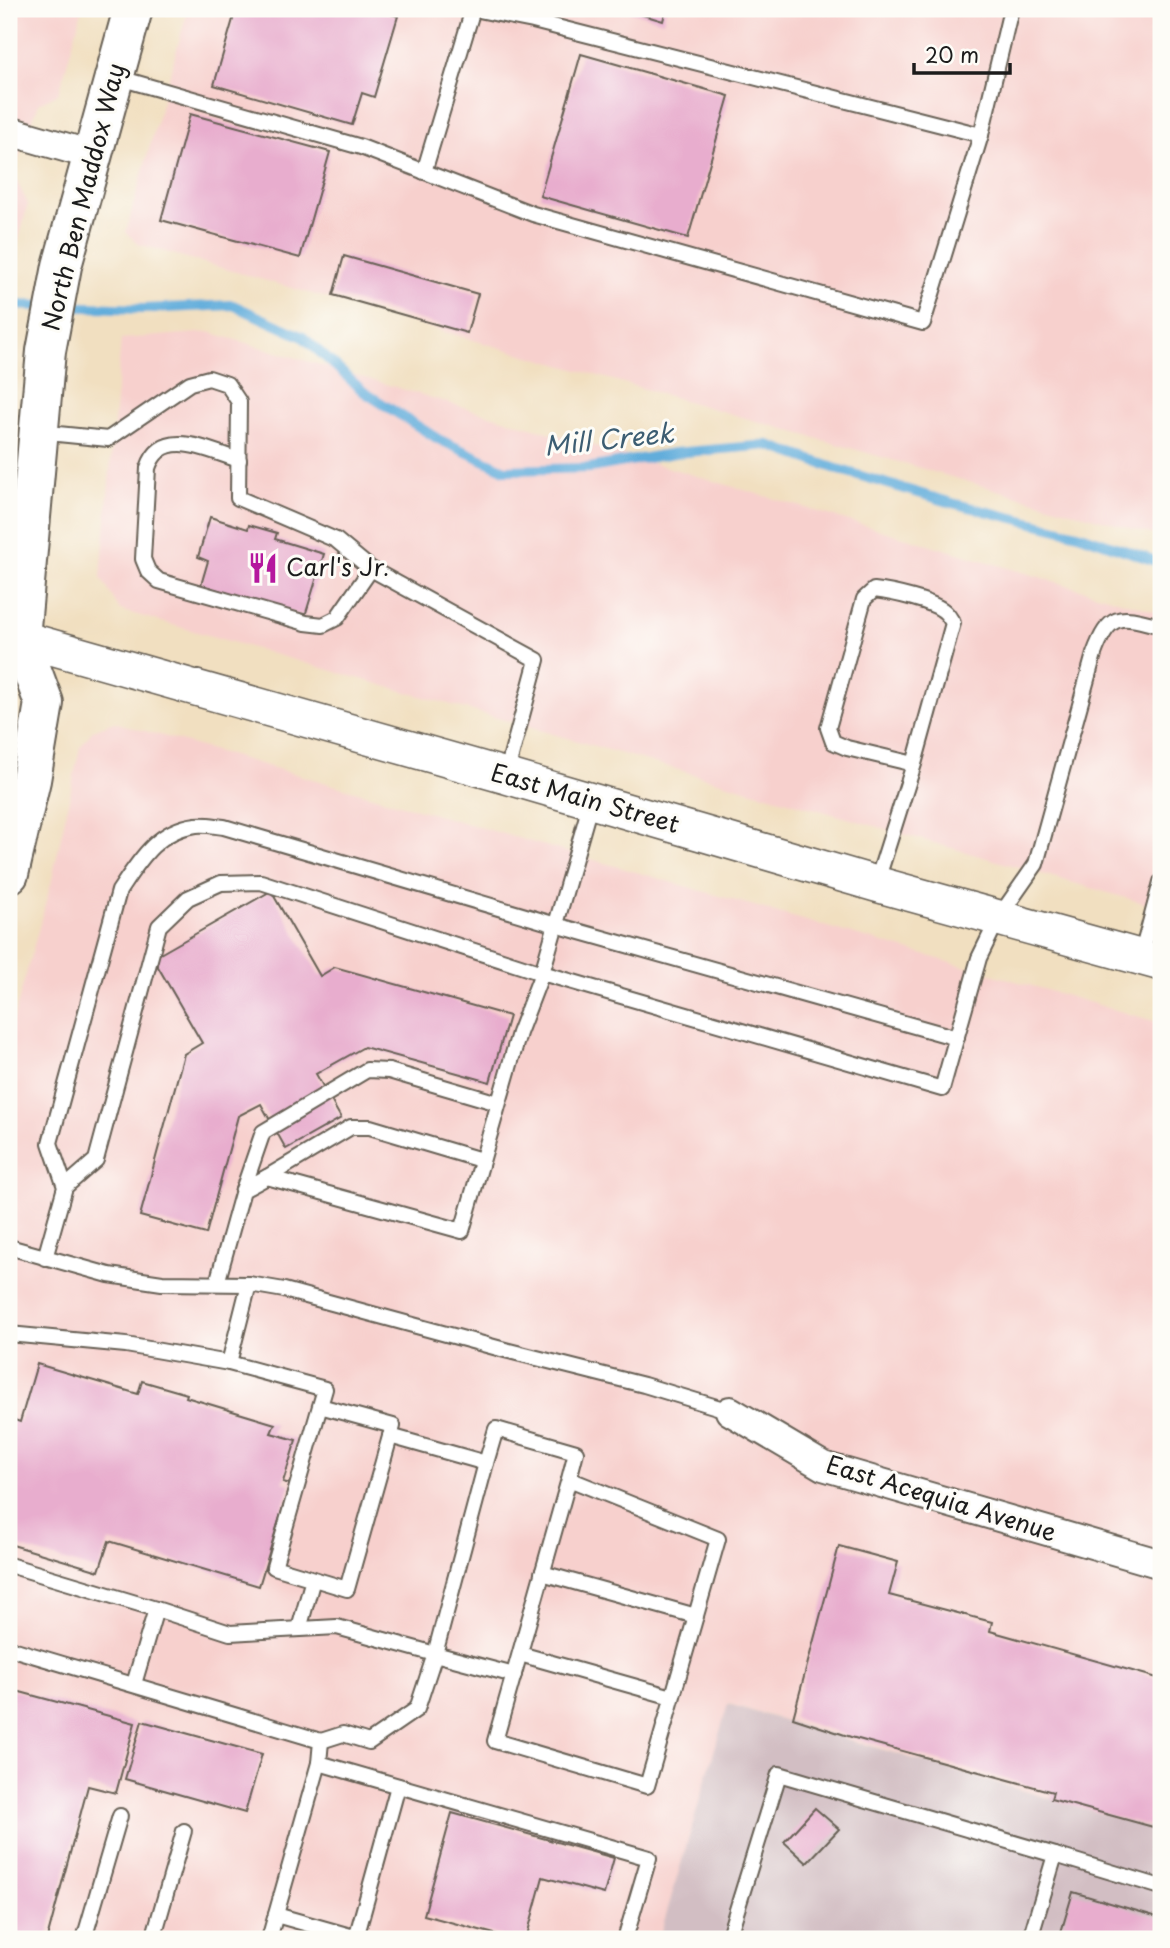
<svg xmlns="http://www.w3.org/2000/svg" width="1170" height="1948" viewBox="0 0 1170 1948" font-family="'Playpen Sans',sans-serif">
<style>
.built{fill:#f7d0cd}
.industrial{fill:#d2bec3}
.lines{fill:none;stroke-linecap:round;stroke-linejoin:round}
.stream{stroke:#62addb;stroke-width:10}
.building{fill:#e8adce}
.service-casing{stroke:#676055;stroke-width:18}
.minor-casing{stroke:#676055;stroke-width:32}
.tertiary-casing{stroke:#676055;stroke-width:38}
.secondary-casing{stroke:#676055;stroke-width:42}
.service{stroke:#fff;stroke-width:14}
.minor{stroke:#fff;stroke-width:28}
.tertiary{stroke:#fff;stroke-width:35}
.secondary{stroke:#fff;stroke-width:38}
.labels{text-anchor:middle;stroke-width:6;stroke-linejoin:round;paint-order:stroke}
.street-label{font-size:24px;fill:#1c1c1c;stroke:#fdfcf7}
.poi-label{font-size:24px;fill:#1c1c1c;stroke:#fdfcf7;text-anchor:start}
.water-label{font-size:26px;font-style:italic;fill:#3c5d72;stroke:#fdfcf7}
</style>
<rect width="100%" height="100%" fill="#fdfcf7"/>
<filter id="ink" filterUnits="userSpaceOnUse"><feTurbulence type="fractalNoise" baseFrequency=".0143" numOctaves="2"/><feDisplacementMap in="SourceGraphic" scale="14" xChannelSelector="R" yChannelSelector="G"/><feConvolveMatrix kernelMatrix="1 2 1 2 8 2 1 2 1" color-interpolation-filters="sRGB"/></filter>
<filter id="wash" filterUnits="userSpaceOnUse"><feTurbulence type="fractalNoise" baseFrequency=".00686" numOctaves="4" result="noise"/><feDisplacementMap in="SourceGraphic" scale="28" xChannelSelector="R" yChannelSelector="G"/><feGaussianBlur stdDeviation="1.57" result="paint"/><feColorMatrix in="noise" values="0 0 0 0 0 0 0 0 0 0 0 0 0 0 0 0 0 1.4 0 .05"/><feComposite in="paint" operator="in"/></filter>
<g filter="url(#wash)">
<rect width="100%" height="100%" fill="#f1dfc0"/>
<!-- built -->
<g class="built">
<path d="M9,9h73l-23,84 -20,10 -26,71 15,30 -19,74z"/>
<path d="M188,9h973v528l-1023,-293 -12,-12z"/>
<path d="M209,332l952,281v295l-1041,-298 -19,-32 20,-239z"/>
<path d="M114,722l1047,301v808l-432,-127 -70,235h-650v-904l42,-151 29,-137 13,-17z"/>
</g>
<!-- industrial -->
<path class="industrial" d="M728,1704l433,127v108h-502z"/>
<g class="lines">
<!-- stream -->
<g class="stream">
<path d="M9,305l36,1"/>
<path d="M60,306l83,3 90,-4 70,32 61,55 74,47 67,31 85,-2 84,-15 94,-8 66,23 118,35 126,31 83,29"/>
</g>
</g>
<g id="blocks">
<!-- building -->
<g class="building">
<path d="M236,9h136l26,7 -24,81 -12,-4 -10,32 -138,-40z"/>
<path d="M623,9h43l-3,12z"/>
<path d="M581,54l148,42 -41,142 -148,-42z"/>
<path d="M190,114l140,38 -30,106 -139,-38z"/>
<path d="M344,256l134,38 -11,39 -134,-38z"/>
<path d="M210,517l38,12 1,-4 28,8 -2,6 49,15 -19,62 -104,-31 7,-24 -10,-4z"/>
<path d="M271,891l49,85 15,-9 174,49 -19,66 -126,-35 -48,27 25,44 -55,31 -25,-45 -23,12 -32,118 -66,-18 44,-162 18,-11 -49,-85z"/>
<path d="M37,1364l101,30 4,-13 45,13 -1,3 89,27 -4,9 25,7 -13,42 7,2 -31,102 -150,-45 -10,30 -90,-27v-23l2,-9h-2v-94l11,4z"/>
<path d="M839,1546l59,16 -9,33 103,27 -2,9 171,48v146l-7,-2 -1,4 -102,-28 2,-7 -202,-55 -58,-19z"/>
<path d="M9,1689l126,34 -19,70 -28,-7 -41,153h-38z"/>
<path d="M142,1721l120,33 -17,59 -120,-34z"/>
<path d="M815,1808l24,21 -32,34 -23,-21z"/>
<path d="M452,1813l162,45 -10,36 -61,-17 -17,62h-13l-89,-24z"/>
<path d="M1073,1892l88,26v21h-102z"/>
</g>
</g>
</g>
<g filter="url(#ink)">
<use href="#blocks" fill-opacity="0" stroke="#676055" stroke-width="2"/>
<g class="lines">
<defs>
<g id="service">
<path d="M116,77l245,70 172,67 390,109 58,-188 -448,-114 -59,-12"/>
<path d="M981,135l30,-126"/>
<path d="M424,172l49,-163"/>
<path d="M38,432l70,7 82,-56 19,-5 18,6 12,18 -1,96 98,42 35,29 166,91 -31,115"/>
<path d="M239,460c-30,-9 -77,-35 -91,8l-5,91 5,12 11,10 147,42 17,2 14,-7 34,-49"/>
<path d="M876,884l38,-120 39,-141c-2,-3 -4,-7 -7,-10 -11,-12 -55,-21 -72,-23l-10,9 -36,129 5,14 14,6 67,16"/>
<path d="M1141,956l20,-74"/>
<path d="M267,1177l84,-50h19l111,33"/>
<path d="M65,1187l31,-27 63,-234 29,-28 33,-15 40,-1 281,91 400,116 37,-131 20,-41 37,-53 58,-210c16,-44 27,-38 67,-28"/>
<path d="M243,1190l20,-58 104,-62 22,1 109,32"/>
<path d="M9,1247l100,28 53,8 87,1 35,6 221,60 139,35 86,26"/>
<path d="M45,1258l20,-71 -15,-44 69,-252c20,-30 38,-61 77,-66 9,-1 19,1 28,2l332,98 401,113"/>
<path d="M217,1283l26,-93 24,-13 195,54 57,-198 23,-60 49,-171"/>
<path d="M9,1336v-2l117,11 103,18 20,-79"/>
<path d="M229,1363l96,26 -5,17 -46,161 73,22 46,-163 -73,-20"/>
<path d="M390,1436l96,27 10,-34 80,23 -7,27 149,60 -71,247 -152,-45 74,-262"/>
<path d="M486,1463l-51,191 79,21"/>
<path d="M9,1565l147,44 -22,75"/>
<path d="M542,1573l154,43"/>
<path d="M156,1609l74,24 107,-6 98,27 -18,55 -48,33 -26,-8 -22,7"/>
<path d="M299,1629l14,-50"/>
<path d="M9,1648l312,93 -2,22 -50,176"/>
<path d="M520,1654l152,43"/>
<path d="M319,1763l330,95 -24,81"/>
<path d="M276,1915l85,24"/>
<path d="M356,1938l42,-152"/>
<path d="M84,1939l36,-123"/>
<path d="M153,1939l31,-108"/>
<path d="M728,1939l51,-165 276,81"/>
<path d="M1030,1939l25,-84 106,32"/>
</g>
<g id="minor">
<path d="M9,131l83,24"/>
<path d="M730,1411l93,55 338,98"/>
</g>
<path id="tertiary" d="M9,635l497,141 370,108 285,79"/>
<path id="secondary" d="M9,874l22,-94 13,-77 -24,-65 26,-287 16,-85 71,-257"/>
</defs>
<!-- service casing -->
<use href="#service" class="service-casing"/>
<!-- minor casing -->
<use href="#minor" class="minor-casing"/>
<!-- tertiary casing -->
<use href="#tertiary" class="tertiary-casing"/>
<!-- secondary casing -->
<use href="#secondary" class="secondary-casing"/>
<!-- service -->
<use href="#service" class="service"/>
<!-- minor -->
<use href="#minor" class="minor"/>
<!-- tertiary -->
<use href="#tertiary" class="tertiary"/>
<!-- secondary -->
<use href="#secondary" class="secondary"/>
</g>
</g>
<!-- icons -->
<defs>
<symbol id="restaurant-bare" viewBox="-9 -9 18 18"><path d="M-5-6h1v4h1v-4h1v4h1v-4h1v5L-1.5 .5V6h-2V.5L-5-1ZM5-6V6H3V1.5H1.5Q1.5-4 5-6Z" fill="#b5179e" stroke="#fdfcf7" stroke-width="2.5" paint-order="stroke"/></symbol>
</defs>
<g fill-rule="evenodd">
<use href="#restaurant-bare" x="241" y="546" width="44" height="44"/>
</g>
<g class="labels">
<!-- street labels -->
<g class="street-label">
<text transform="translate(84 197) rotate(-76)" y="8">North Ben Maddox Way</text>
<text transform="translate(585 799) rotate(16)" y="8">East Main Street</text>
<text transform="translate(941 1499) rotate(17)" y="8">East Acequia Avenue</text>
</g>
<!-- poi labels -->
<g class="poi-label">
<text x="286" y="576">Carl's Jr.</text>
</g>
<!-- water labels -->
<g class="water-label">
<text transform="translate(609 440) rotate(-6)" y="9">Mill Creek</text>
</g>
</g>
<!-- margin -->
<rect width="1170" height="1948" fill="none" stroke="#fdfcf7" stroke-width="35"/>
<!-- scale -->
<path d="M914 63v10h96v-10" fill="none" stroke="#1c1c1c" stroke-width="3.5"/>
<text x="925" y="63" font-size="21" fill="#1c1c1c" stroke="#fdfcf7" stroke-width="5" paint-order="stroke">20 m</text>
</svg>
